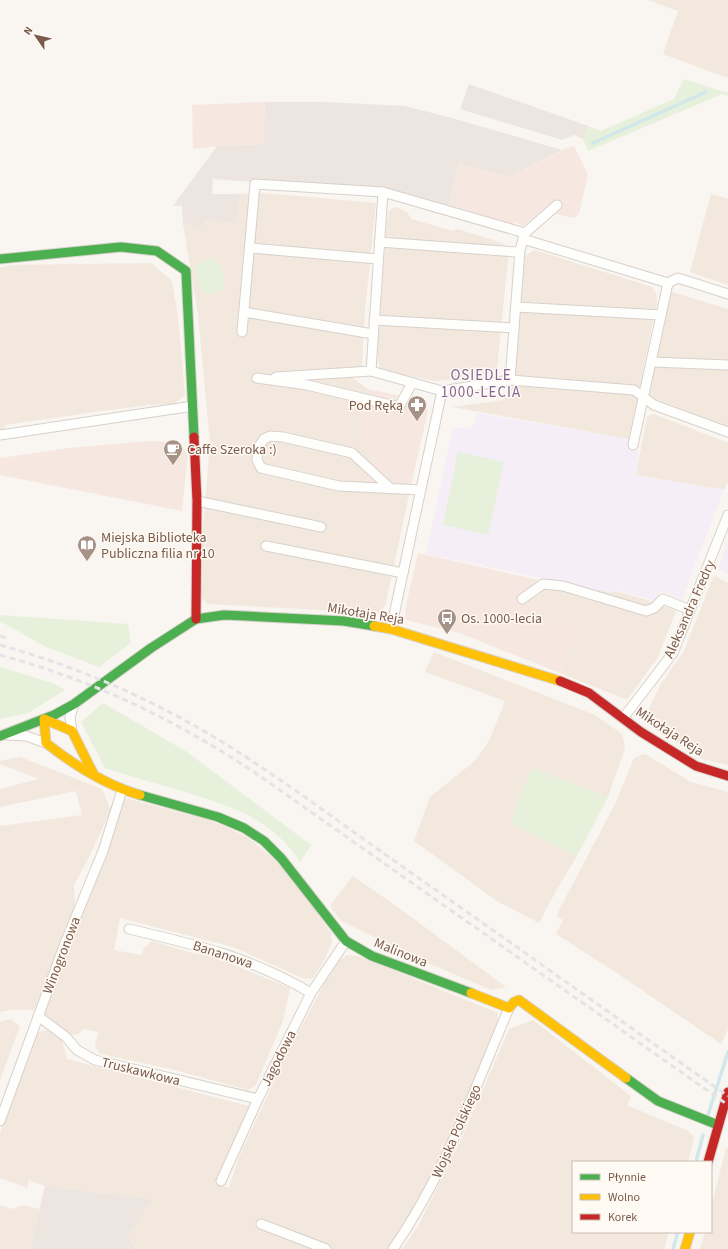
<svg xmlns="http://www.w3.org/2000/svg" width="728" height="1249" viewBox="0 0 728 1249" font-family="'Source Sans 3',sans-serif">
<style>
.residential{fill:#f2e8de}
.commercial{fill:#f6e8e1}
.industrial{fill:#ede5e0}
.education{fill:#f6eef6}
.green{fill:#e7f0db}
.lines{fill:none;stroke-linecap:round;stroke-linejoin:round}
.stream{stroke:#d0e8ea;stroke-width:3.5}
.street-casing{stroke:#d7d1cb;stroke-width:11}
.fast-casing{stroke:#d9d2cb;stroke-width:11}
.slow-casing{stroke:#d9d2cb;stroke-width:11}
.jam-casing{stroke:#d9d2cb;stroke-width:11}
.street{stroke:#fefefd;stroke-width:9}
.fast{stroke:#4caf50;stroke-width:9}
.slow{stroke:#ffc107;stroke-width:9}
.jam{stroke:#c62828;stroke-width:9}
.rail{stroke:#e6e3e7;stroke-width:3;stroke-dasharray:6 4;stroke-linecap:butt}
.labels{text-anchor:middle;stroke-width:3;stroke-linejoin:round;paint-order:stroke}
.poi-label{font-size:14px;fill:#7a5c4d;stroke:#fffaf3;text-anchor:start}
.street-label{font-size:14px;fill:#7a5c4d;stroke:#fffaf3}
.neighbourhood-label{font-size:15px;letter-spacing:1px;fill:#846695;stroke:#fffaf3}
</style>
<rect width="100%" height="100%" fill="#f9f5f0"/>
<!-- residential -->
<g class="residential">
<path d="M648,0h80v78l-65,-24 15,-43z"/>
<path d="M262,193l114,10 -11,107 -3,56 -4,4 -12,3 22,16 -10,44 15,21 -7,32 43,9 -24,111 -6,7 -172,-9 -9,-11 12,-150 -12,-129 -15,-90 20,3v-7l34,3 3,-29z"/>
<path d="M711,194l17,5v86l-38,-13z"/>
<path d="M395,207l12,5 4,7 42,12 5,-2 44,14 7,7 -12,118 -10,9 -53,4 -55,-11 1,-2 -3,-12 10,-136 2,-9z"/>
<path d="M535,250l117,37 4,6 1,9 -28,137 -177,-32 51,-7 9,-12 13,-132z"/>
<path d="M151,263l21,18 6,36 7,78 -11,9 -24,1 -49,6 -96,14 -1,4h-4v-161l10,-3z"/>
<path d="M672,292l56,17v118l-73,-28 -6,-5 -2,-6 21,-92z"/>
<path d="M654,414l74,29v39l-4,8 -88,-15 11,-59z"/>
<path d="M714,575l14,8v182l-26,-6 -45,-28 -8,-8v-15l12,-24 23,-33z"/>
<path d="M543,581h23l42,11h10l37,10 21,9 -18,46 -31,43 -67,-27 17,-45 -42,-15z"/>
<path d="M434,652l161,63 27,19 3,14 -17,49 -76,-29 -21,55 66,33 -21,35 -17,32 -42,-22 -83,-60 16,-44 46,-37 14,-21 15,-38 -80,-29z"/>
<path d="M645,754l46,28 37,10v237l-7,15 -107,-73 -58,-37 7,-14 -7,-4 60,-114 18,-44z"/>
<path d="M20,757l82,32 9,21 -21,45 -16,30 1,21 -41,104h-25l-9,2v-186l82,-11 -6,-24 -76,16v-18l39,-10 -39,-15v-3z"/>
<path d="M125,798l79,21 20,7 23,11 27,22 29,33 28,41 1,9 -8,19 -11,17 -8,1 -72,-32 -113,-29 -6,32 28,5 2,-7 8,-7 44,13 13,1 81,33 -7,33 -27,64 -8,5 -77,-21 -71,-15 -4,-6 -1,-4 4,-12 -16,-3 -5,5 -8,1 -28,-22 70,-175z"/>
<path d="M353,876l50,35 103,76 -15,3 -63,-27 -87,-42 -11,-15z"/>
<path d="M347,955l11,1 140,57 -1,15 -61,140 -30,57 -17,24h-254l1,-2 -8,-10 24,-38 -107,-13 -16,-6 -2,8 -27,-10v-45l35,-100 12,-3 15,11 5,18 182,47 5,7 -39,71 14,4 9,-29 50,-107 36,-68 14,-23z"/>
<path d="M10,1019l10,7 -20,54v-58z"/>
<path d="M533,1020l98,76 -4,9 61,26 6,6 -6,25h-115v70h96l-5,17h-262l16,-23 43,-86 48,-111z"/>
<path d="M726,1148l2,1v100h-28l5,-17h6v-24z"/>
<path d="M0,1205l11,4 12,-4 16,4 -8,34 1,6h-32z"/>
</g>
<!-- commercial -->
<g class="commercial">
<path d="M265,102l-2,42 -44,2 -26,3 -1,-44z"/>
<path d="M571,146h3l14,29 -9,39 -5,4 -32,-7 -19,15 -9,-4 -2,11 -65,-22 12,-47 50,13z"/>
<path d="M368,389l52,11 8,10 -19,85 -43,-9 7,-32 -15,-21z"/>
<path d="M147,441l30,1 11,12 -6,57 -182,-36v-17l69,-10z"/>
<path d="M418,553l125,28 -8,32 43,15 -18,45 -101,-40 -53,-13 -1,-10z"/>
</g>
<!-- industrial -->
<g class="industrial">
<path d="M469,84l119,42 -5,13 -9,-4 -12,5 -102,-31z"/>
<path d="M265,102h60l80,4 47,12 110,32 -53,27 -50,-13 -12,47 -62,-18 -172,-14 -1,15h28l-3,29 -33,-3 -1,7 -20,-3 -1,-18h-9l44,-60 46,-2z"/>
<path d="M45,1186l107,13 -24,38 8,11 -1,1h-103l-1,-6z"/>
</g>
<!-- education -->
<g class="education">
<path d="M477,413l152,26 10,15 -3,22 88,14 -42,109 -22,-8 -4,10 -36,-10 -11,1 -183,-38 27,-127 18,2 4,-8z"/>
<path d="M728,542v32l-10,-5z"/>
</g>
<!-- green -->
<g class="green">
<path d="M684,79l44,14v3l-6,-2 -134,57 -5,-12 5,-13 13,5 73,-32z"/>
<path d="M212,258l11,10 1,13 -2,9 -15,5 -8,-6 -4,-24z"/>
<path d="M458,452l46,10 -16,73 -45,-10z"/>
<path d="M0,615l128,9 3,19 -32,24 -53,-20 -46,-26z"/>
<path d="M0,667l53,16 12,7 -37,23 -28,6z"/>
<path d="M103,703l84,49 124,93 -11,17c-29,-45 -70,-56 -118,-71 -26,-7 -51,-15 -77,-23l-24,-46z"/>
<path d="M532,768l76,29 -31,59 -66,-33z"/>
</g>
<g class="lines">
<!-- stream -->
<g class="stream">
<path d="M593,143l113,-51"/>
<path d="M708,1115l20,-63"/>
<path d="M696,1162l7,-27"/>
<path d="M673,1249l5,-17"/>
</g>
<defs>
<g id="street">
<path d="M523,239l145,44 10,-5 50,16"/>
<path d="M379,242l137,10 4,-2"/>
<path d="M250,248l128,11"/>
<path d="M516,307l145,8"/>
<path d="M244,312l129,22"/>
<path d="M374,320l140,8"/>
<path d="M242,332l13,-148 128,8"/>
<path d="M652,362l76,3"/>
<path d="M276,377l95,-6"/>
<path d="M257,378l50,7 92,22 13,-24"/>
<path d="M510,380l124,10 20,15 74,27"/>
<path d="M442,391l-71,-20 12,-179 142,41"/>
<path d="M0,435l193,-29"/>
<path d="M633,445l35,-162"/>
<path d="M389,487l-37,-34 -69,-16 -13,-1 -6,3 -5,7 -2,14 4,8 78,18 82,4"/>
<path d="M197,501l124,26"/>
<path d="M266,546l137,27"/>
<path d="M522,599l21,-15 20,2 83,25 8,-3 9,-9 27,11"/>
<path d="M391,629l51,-238 68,-11 10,-130 5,-17 32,-28"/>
<path d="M624,717l49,-64 55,-138"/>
<path d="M72,731l-2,-14 4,-13"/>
<path d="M8,735l18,1 20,7"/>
<path d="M129,929c68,16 121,28 182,64"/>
<path d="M38,1016l28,21 11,13 18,10 163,39"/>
<path d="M0,1121l64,-175 39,-95 19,-61"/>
<path d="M221,1181l37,-82 53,-106 35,-52"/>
<path d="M261,1224l65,25"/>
<path d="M393,1249c51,-73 81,-159 116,-241"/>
</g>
<g id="fast">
<path d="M0,259l121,-12 36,4 29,20 8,166"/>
<path d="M0,736l54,-21 20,-11 77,-56 45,-29 28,-4 120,6 30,5"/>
<path d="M140,795l78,22 26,11 20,13 17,17 65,83 26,15 99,37"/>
<path d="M626,1078l32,23 60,24"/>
</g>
<g id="slow">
<path d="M374,626l17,3 169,52"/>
<path d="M93,773l-21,-42 -28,-12 2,24c28,22 59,42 94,52"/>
<path d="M471,993l38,15 5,-6 5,-2 107,78"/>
<path d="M685,1249l5,-17"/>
</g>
<g id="jam">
<path d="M194,437l3,64 -1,118"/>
<path d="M560,681l29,12 52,39 55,34 32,10"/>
<path d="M708,1162l20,-70"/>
</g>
</defs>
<!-- street casing -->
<use href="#street" class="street-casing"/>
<!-- fast casing -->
<use href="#fast" class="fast-casing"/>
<!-- slow casing -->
<use href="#slow" class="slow-casing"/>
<!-- jam casing -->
<use href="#jam" class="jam-casing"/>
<!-- street -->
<use href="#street" class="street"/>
<!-- fast -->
<use href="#fast" class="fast"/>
<!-- slow -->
<use href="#slow" class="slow"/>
<!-- jam -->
<use href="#jam" class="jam"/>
<!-- rail -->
<g class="rail">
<path d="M0,636l7,2"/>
<path d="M0,645c75,21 147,52 214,92 63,38 122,83 182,125 111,78 221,156 332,234"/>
<path d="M0,655c96,26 185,69 267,126l461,324"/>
</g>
</g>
<!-- icons -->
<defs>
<symbol id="pharmacy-pin" viewBox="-11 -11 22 30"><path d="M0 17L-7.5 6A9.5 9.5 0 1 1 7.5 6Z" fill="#a69286" stroke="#fffaf3"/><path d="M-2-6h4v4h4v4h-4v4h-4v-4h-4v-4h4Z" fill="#fff"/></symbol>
<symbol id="cafe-pin" viewBox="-11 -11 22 30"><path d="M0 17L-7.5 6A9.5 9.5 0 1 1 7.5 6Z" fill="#a69286" stroke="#fffaf3"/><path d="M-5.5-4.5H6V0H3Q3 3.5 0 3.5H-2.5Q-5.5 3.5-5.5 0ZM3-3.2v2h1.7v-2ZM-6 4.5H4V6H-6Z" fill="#fff"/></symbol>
<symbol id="library-pin" viewBox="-11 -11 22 30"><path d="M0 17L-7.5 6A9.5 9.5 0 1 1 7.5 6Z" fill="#a69286" stroke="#fffaf3"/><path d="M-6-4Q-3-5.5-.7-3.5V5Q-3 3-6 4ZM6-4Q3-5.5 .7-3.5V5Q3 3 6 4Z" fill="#fff"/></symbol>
<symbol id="bus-pin" viewBox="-11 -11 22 30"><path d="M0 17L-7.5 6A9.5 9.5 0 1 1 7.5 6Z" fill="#a69286" stroke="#fffaf3"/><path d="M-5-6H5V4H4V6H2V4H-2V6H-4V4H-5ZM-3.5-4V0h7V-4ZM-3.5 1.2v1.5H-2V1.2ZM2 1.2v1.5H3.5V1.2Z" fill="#fff"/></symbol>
</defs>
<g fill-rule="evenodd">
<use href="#pharmacy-pin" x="406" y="394" width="22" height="30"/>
<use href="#cafe-pin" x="162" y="438" width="22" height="30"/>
<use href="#library-pin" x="76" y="534" width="22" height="30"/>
<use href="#bus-pin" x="436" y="607" width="22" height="30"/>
</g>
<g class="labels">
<!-- poi labels -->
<g class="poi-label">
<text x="403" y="410" text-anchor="end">Pod Ręką</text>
<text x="187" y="454">Caffe Szeroka :)</text>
<text x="101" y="542">Miejska Biblioteka<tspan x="101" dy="16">Publiczna filia nr 10</tspan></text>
<text x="461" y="623">Os. 1000-lecia</text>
</g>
<!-- street labels -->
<g class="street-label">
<text transform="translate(689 609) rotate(-66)" y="5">Aleksandra Fredry</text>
<text transform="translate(366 613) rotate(9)" y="5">Mikołaja Reja</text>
<text transform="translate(670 731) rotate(33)" y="5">Mikołaja Reja</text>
<text transform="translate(401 952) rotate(22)" y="5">Malinowa</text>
<text transform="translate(223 954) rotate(18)" y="5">Bananowa</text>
<text transform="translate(61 955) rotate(-69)" y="5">Winogronowa</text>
<text transform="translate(278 1058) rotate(-63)" y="5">Jagodowa</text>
<text transform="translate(141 1071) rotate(14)" y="5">Truskawkowa</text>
<text transform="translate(456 1131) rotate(-66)" y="5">Wojska Polskiego</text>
</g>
<!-- neighbourhood labels -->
<g class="neighbourhood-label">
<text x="481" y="380">OSIEDLE<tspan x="481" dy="17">1000-LECIA</tspan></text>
</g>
</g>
<!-- legend -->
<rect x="572" y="1161" width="140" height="72" fill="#fffaf3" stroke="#cabbb1"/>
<rect x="580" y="1174" width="20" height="6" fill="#4caf50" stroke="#cabbb1"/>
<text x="608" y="1181" font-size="12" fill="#7a5c4d">Płynnie</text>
<rect x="580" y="1194" width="20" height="6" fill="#ffc107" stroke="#cabbb1"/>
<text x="608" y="1201" font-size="12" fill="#7a5c4d">Wolno</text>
<rect x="580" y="1214" width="20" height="6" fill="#c62828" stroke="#cabbb1"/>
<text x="608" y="1221" font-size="12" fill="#7a5c4d">Korek</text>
<!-- north arrow -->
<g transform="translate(36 36) rotate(304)" stroke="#fffaf3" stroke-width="3" paint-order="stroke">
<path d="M0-3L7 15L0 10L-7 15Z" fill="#7a5c4d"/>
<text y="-6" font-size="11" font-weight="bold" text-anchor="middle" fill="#7a5c4d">N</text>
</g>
</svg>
